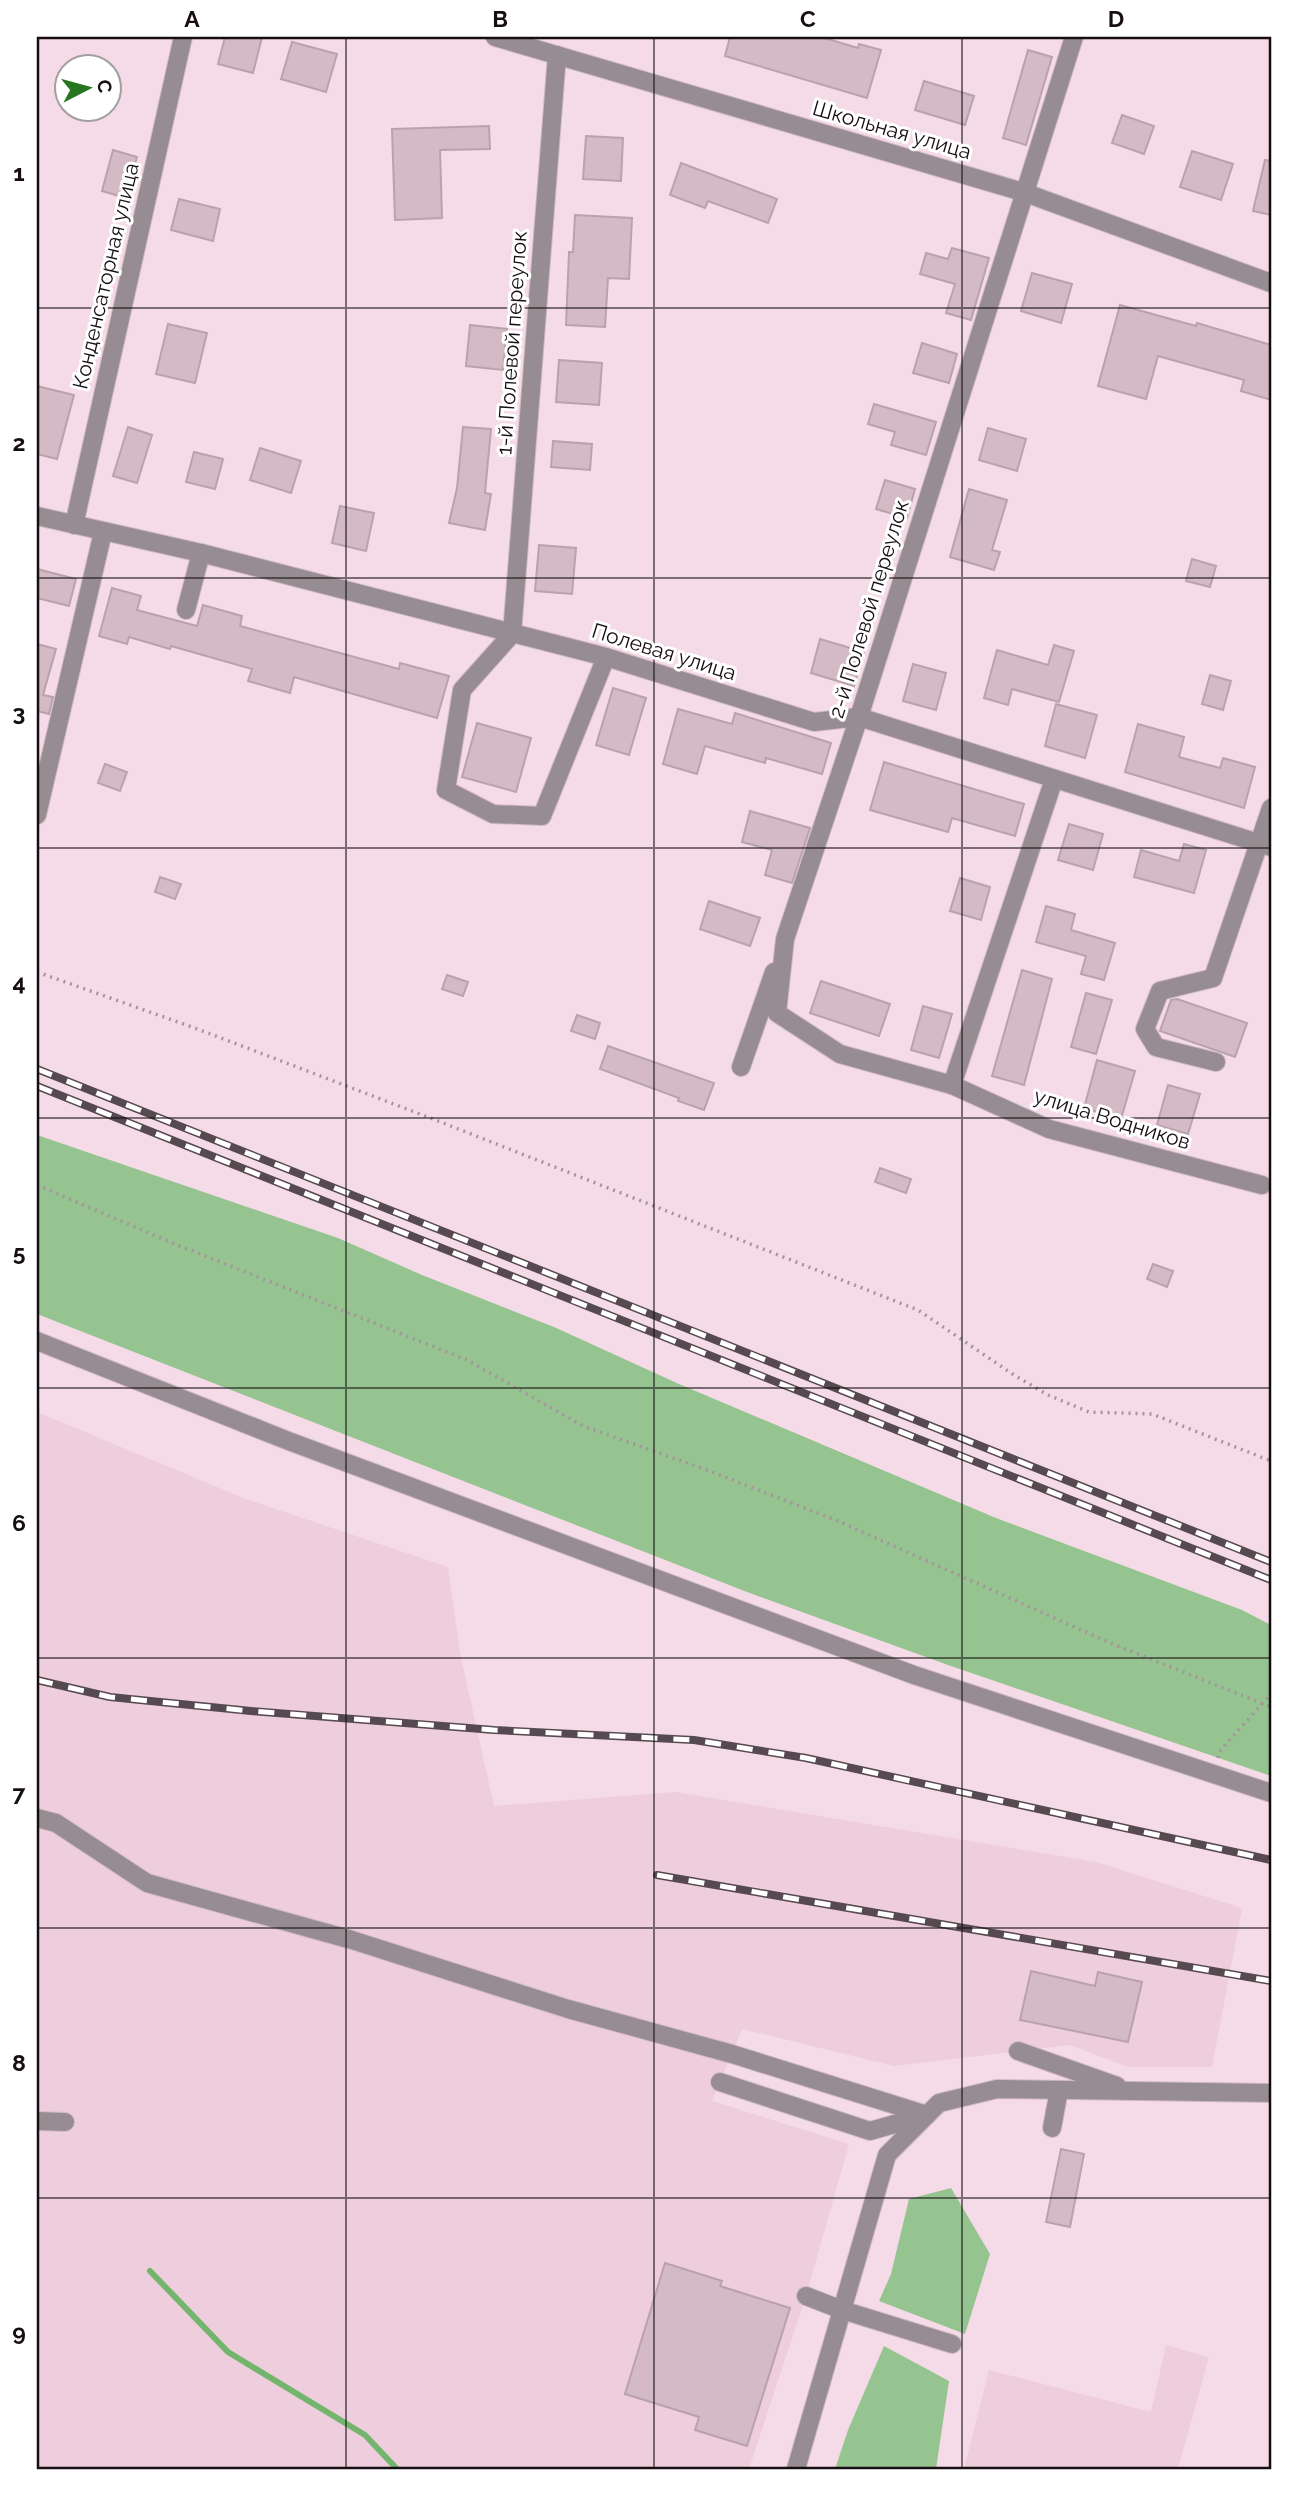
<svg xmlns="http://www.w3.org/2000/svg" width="1308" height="2506" viewBox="0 0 1308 2506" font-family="Raleway,sans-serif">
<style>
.built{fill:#eecddc}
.green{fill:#95c490}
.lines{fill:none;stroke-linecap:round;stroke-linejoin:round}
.stream{stroke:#73b56d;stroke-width:6}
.building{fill:#d3bac5;stroke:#baa2ad;stroke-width:2}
.minor-casing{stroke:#d1bac5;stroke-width:20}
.path{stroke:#a6939c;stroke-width:3.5;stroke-dasharray:2 5;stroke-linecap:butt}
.minor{stroke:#978c91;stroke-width:18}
.rail-casing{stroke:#56494f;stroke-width:8}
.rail{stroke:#fff;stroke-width:5;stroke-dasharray:16;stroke-linecap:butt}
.grid{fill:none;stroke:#160e12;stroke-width:2;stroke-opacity:0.55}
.labels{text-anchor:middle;stroke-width:6;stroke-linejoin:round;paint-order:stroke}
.street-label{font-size:21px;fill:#160e12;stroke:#fff}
.neatline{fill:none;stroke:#160e12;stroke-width:2.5}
.grid-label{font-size:23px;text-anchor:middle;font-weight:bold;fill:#160e12}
</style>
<rect width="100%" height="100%" fill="#f5dbe7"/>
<!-- built -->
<g class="built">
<path d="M37,1412l209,87 202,68 12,86 34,153 181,-14 421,70 146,46 -30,159h-84l-58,-22 -176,21 -152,-37 -30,72 137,43 -43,152 -57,173h-712z"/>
<path d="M1166,2345l43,12 -31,112h-214l25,-99 162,42z"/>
</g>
<!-- green -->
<g class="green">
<path d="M37,1135l301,103 84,37 132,52 125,57 317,134 246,92 29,15v151l-323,-111 -201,-73 -710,-278z"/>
<path d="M951,2188l39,66 -25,80 -86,-33 12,-27 18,-75z"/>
<path d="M884,2346l65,35 -13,88h-101l13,-39z"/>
</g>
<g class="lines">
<!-- stream -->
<path class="stream" d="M150,2271l78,81 137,83 32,34"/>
</g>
<!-- building -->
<g class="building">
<path d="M225,37h37l-9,36 -35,-9z"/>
<path d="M730,37h91l37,11 1,-4 22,6 -14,48 -142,-42z"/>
<path d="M292,42l45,12 -11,38 -45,-13z"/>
<path d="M1028,50l24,7 -26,88 -23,-7z"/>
<path d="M924,81l50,15 -9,29 -50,-15z"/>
<path d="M1122,115l32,11 -10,28 -32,-11z"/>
<path d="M489,126l1,23 -50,1 2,68 -47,2 -3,-91z"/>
<path d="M586,136l37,2 -2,43 -38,-2z"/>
<path d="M113,150l24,7 -11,41 -24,-7z"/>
<path d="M1192,151l41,13 -12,36 -41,-13z"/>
<path d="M1265,160l6,1v54l-18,-4z"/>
<path d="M681,163l96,36 -9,24 -60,-22 -3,7 -35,-13z"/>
<path d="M179,199l41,10 -7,32 -42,-11z"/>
<path d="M575,215l57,3 -3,61 -21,-1 -3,49 -39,-2 3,-73h4z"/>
<path d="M952,248l37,10 -18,62 -25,-7 9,-29 -35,-10 6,-21 22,6z"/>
<path d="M1032,273l40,11 -11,39 -40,-12z"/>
<path d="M1120,305l76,21 1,-3 74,22v55l-30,-9 3,-11 -86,-24 -12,43 -48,-13z"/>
<path d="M168,324l39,9 -12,50 -39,-9z"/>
<path d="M470,325l37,4 -4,41 -37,-4z"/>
<path d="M922,343l35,11 -8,29 -36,-10z"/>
<path d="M559,360l43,3 -3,42 -43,-3z"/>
<path d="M37,386l37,9 -17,64 -20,-5z"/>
<path d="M874,404l62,18 -10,33 -35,-10 4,-13 -27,-8z"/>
<path d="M128,427l24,8 -15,48 -24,-7z"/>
<path d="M463,427l28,2 -6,64 6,1 -6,36 -36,-7 8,-35z"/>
<path d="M988,428l38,11 -9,32 -38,-11z"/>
<path d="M553,441l39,3 -2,26 -39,-3z"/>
<path d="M260,448l41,13 -10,32 -41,-13z"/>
<path d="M194,452l29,7 -8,30 -29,-7z"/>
<path d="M885,480l30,9 -8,29 -31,-9z"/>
<path d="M969,489l38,11 -15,50 8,2 -6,18 -44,-13z"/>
<path d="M340,506l34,7 -8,38 -34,-8z"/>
<path d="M539,545l37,3 -4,46 -37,-3z"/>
<path d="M1192,559l24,7 -6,21 -24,-6z"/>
<path d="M37,569l39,10 -7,27 -32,-8z"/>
<path d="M112,588l29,8 -4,14 60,16 6,-21 39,11 -2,10 159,43 1,-6 49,13 -12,42 -143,-41 -4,16 -42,-12 4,-12 -81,-23 -1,3 -41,-12 -2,7 -28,-8z"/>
<path d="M820,639l44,13 -10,34 -43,-13z"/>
<path d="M37,644l19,5 -13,46 10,2 -4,17 -12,-3z"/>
<path d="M1054,645l20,6 -15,51 -47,-13 -4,16 -24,-7 13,-48 51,15z"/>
<path d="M913,664l33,9 -10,37 -33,-9z"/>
<path d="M1210,675l21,6 -8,29 -21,-6z"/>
<path d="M613,688l33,10 -17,57 -33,-10z"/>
<path d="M1056,704l41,11 -12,43 -40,-12z"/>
<path d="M678,709l54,15 3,-11 96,30 -9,31 -56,-16 -1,5 -60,-17 -8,28 -34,-10z"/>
<path d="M477,723l54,15 -15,54 -54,-15z"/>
<path d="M1138,724l46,13 -5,20 41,11 3,-10 32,9 -11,41 -119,-36z"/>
<path d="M884,762l140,42 -9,32 -63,-18 -4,14 -78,-22z"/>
<path d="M105,764l22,8 -7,19 -22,-8z"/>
<path d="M750,811l60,17 -18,55 -27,-8 7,-25 -30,-8z"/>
<path d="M1069,824l34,10 -10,36 -35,-10z"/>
<path d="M1184,844l22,6 -12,43 -60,-16 7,-27 38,11z"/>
<path d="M160,877l21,7 -6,15 -20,-7z"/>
<path d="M960,878l30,9 -9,33 -31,-9z"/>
<path d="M709,901l51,17 -10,28 -50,-17z"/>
<path d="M1046,906l29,8 -4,16 44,13 -11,37 -23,-6 5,-18 -50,-14z"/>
<path d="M1022,970l30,9 -28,106 -32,-9z"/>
<path d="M447,975l21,7 -5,14 -21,-7z"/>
<path d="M821,981l69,23 -11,32 -69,-23z"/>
<path d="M1086,993l26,7 -16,54 -25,-7z"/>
<path d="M1177,999l70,24 -12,34 -75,-26 11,-31z"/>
<path d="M923,1006l29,8 -13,44 -28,-8z"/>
<path d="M577,1015l23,8 -5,16 -24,-8z"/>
<path d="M608,1046l106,37 -10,27 -26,-9 1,-3 -79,-29z"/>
<path d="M1097,1060l38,11 -14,48 -37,-11z"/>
<path d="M1168,1085l32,9 -12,40 -31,-9z"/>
<path d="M880,1168l31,11 -5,14 -31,-11z"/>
<path d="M1153,1264l20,7 -6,16 -20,-8z"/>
<path d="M1031,1971l64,15 3,-14 44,10 -14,60 -108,-22z"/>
<path d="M1061,2149l23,5 -14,73 -24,-5z"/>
<path d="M665,2263l57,18 -2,5 70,22 -43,138 -52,-16 4,-13 -74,-23z"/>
</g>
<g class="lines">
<defs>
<g id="minor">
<path d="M495,37l528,155 248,91"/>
<path d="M1074,37l-215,680 -74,222 -8,74 63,41 112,31 97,44 213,56"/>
<path d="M557,55l-45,579 -50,56 -16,100 47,24 49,2 64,-159"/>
<path d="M37,516l164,37 405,104 208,65 45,-5 412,130"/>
<path d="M74,525l109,-488"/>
<path d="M186,610l15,-57"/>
<path d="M37,815l66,-283"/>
<path d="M1216,1062l-60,-15 -11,-18 15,-38 53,-13 58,-170"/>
<path d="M741,1067l33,-95"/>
<path d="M952,1085l102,-306"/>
<path d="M37,1341l249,99 628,235 357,118"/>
<path d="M37,1818l19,5 91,60 205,57 216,69 164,45 195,61"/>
<path d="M1018,2051l99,35"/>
<path d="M720,2082l150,49 53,-15"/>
<path d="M37,2121l28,1"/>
<path d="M1052,2128l7,-38"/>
<path d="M806,2296l36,14 110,34"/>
<path d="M796,2469l91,-314 52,-52 58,-14 274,4"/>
</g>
</defs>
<!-- minor casing -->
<use href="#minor" class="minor-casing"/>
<!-- path -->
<g class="path">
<path d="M37,972l155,55 241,92 485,191 96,65 34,20 41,17 63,2 119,47"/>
<path d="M37,1185l133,57 297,118 116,66 124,44 131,51 270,121 163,65"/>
<path d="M1218,1758l1,-6 52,-58"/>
</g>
<!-- minor -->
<use href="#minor" class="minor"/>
<defs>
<g id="rail">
<path d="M37,1069l1234,493"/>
<path d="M37,1086l1234,494"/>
<path d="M37,1680l73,17 141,14 243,19 200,10 112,18 465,102"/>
<path d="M657,1875l614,106"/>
</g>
</defs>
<!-- rail casing -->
<use href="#rail" class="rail-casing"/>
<!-- rail -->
<use href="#rail" class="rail"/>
</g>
<!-- grid -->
<path class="grid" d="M346,37v2432M654,37v2432M962,37v2432M37,308h1234M37,578h1234M37,848h1234M37,1118h1234M37,1388h1234M37,1658h1234M37,1928h1234M37,2198h1234"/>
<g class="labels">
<!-- street labels -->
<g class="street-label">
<text transform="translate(892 130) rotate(16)" y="7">Школьная улица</text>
<text transform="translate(106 276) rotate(-77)" y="7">Конденсаторная улица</text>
<text transform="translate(512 343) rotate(-86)" y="7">1-й Полевой переулок</text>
<text transform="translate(869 609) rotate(-73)" y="7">2-й Полевой переулок</text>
<text transform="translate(664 652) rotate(17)" y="7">Полевая улица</text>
<text transform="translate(1112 1119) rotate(17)" y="7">улица Водников</text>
</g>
</g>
<!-- border -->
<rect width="1308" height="2506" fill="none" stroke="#ffffff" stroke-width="77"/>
<!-- north arrow -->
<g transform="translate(88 88) rotate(84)"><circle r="33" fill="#ffffff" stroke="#a29fa0" stroke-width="2"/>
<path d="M0-5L12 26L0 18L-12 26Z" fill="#267620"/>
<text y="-10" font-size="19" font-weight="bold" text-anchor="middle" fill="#160e12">С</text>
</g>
<rect x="38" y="38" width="1232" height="2430" class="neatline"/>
<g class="grid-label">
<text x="192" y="27">A</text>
<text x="500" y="27">B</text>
<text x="808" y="27">C</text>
<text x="1116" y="27">D</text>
<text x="19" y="181">1</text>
<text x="19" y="451">2</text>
<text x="19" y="721">3</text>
<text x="19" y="991">4</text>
<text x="19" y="1261">5</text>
<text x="19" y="1531">6</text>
<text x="19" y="1801">7</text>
<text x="19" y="2071">8</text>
<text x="19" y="2341">9</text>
</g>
</svg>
